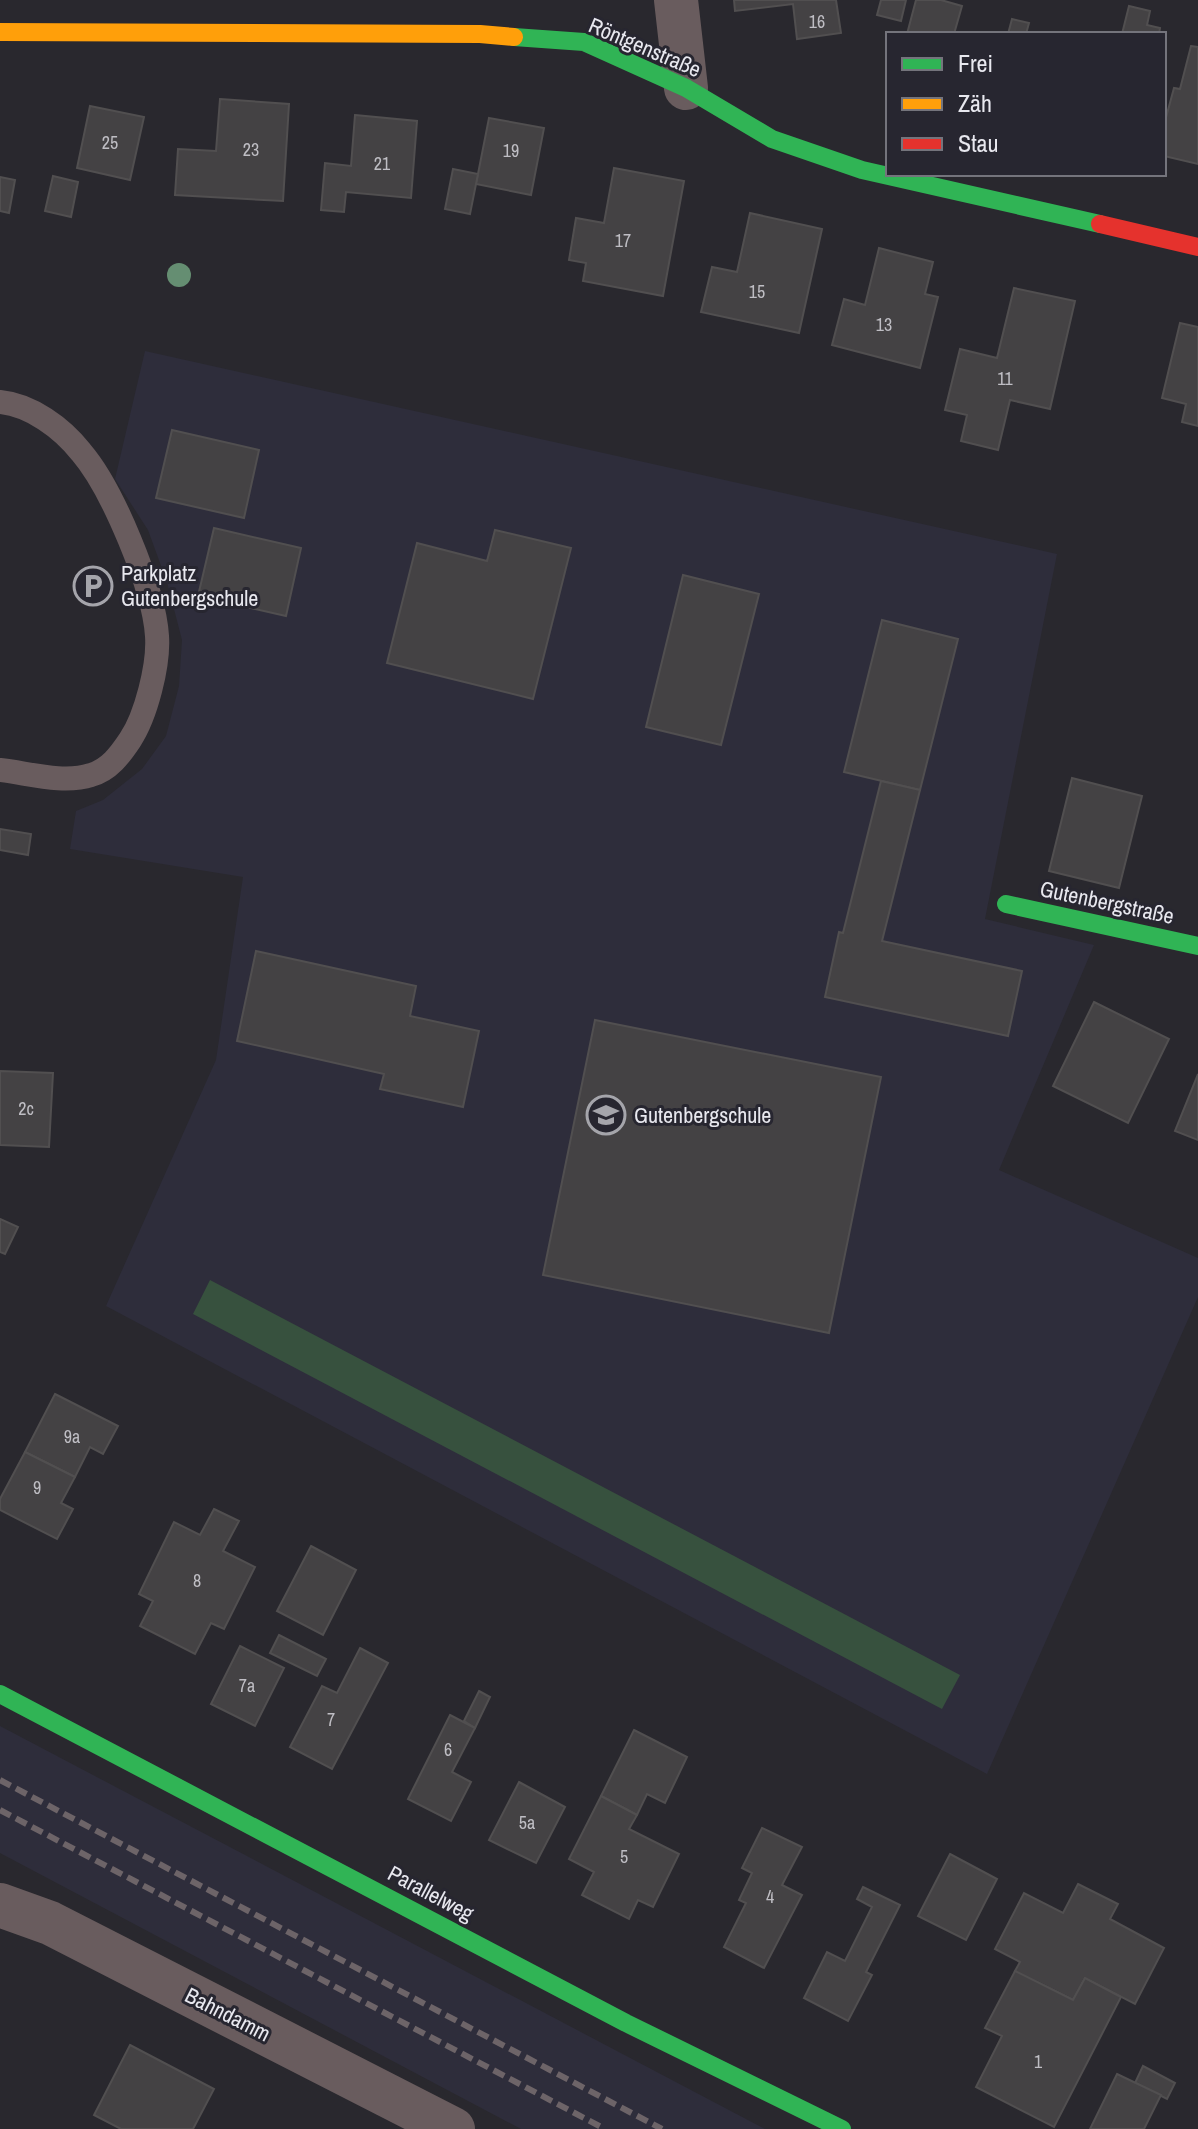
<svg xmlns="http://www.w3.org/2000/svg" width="1198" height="2129" viewBox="0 0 1198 2129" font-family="'Archivo Narrow',sans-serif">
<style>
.built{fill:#2e2d3b}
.green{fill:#37513e}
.building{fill:#444244;stroke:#514f50;stroke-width:2}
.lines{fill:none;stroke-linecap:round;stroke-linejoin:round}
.lane{stroke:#695c5e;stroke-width:24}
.street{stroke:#695c5e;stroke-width:44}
.fast{stroke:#30b455;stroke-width:18}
.slow{stroke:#ff9f0a;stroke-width:18}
.jam{stroke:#e5322d;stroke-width:18}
.rail{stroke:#6d6468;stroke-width:6;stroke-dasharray:12 6;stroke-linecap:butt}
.tree{fill:#658e72}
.labels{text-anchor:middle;stroke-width:6;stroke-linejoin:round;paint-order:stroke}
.number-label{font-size:18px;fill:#bfbec4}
.street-label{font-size:22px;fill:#e8e8ef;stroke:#272630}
.poi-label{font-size:22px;fill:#e8e8ef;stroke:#272630;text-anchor:start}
</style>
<rect width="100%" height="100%" fill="#29282e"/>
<!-- built -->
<g class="built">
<path d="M145,351l912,203 -72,365 109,26 -95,225 199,88v39l-211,477 -881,-468 110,-246 27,-183 -173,-28 6,-38 27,-11 39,-31 24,-33 13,-50 3,-46 -15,-58 -19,-52 -33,-51z"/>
<path d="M0,1726l765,403h-244l-521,-276z"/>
</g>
<!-- green -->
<path class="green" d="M210,1280l750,395 -18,34 -749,-395z"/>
<!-- building -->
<g class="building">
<path d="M734,0h102l5,33 -44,6 -4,-35 -58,7z"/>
<path d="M881,0h25l-5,21 -24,-6z"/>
<path d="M916,0h25l21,6 -8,28h-47z"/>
<path d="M1129,6l21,5 -3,14 13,3 -1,6h-37z"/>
<path d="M1012,19l17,4 -3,11h-18z"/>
<path d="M1191,46l7,1v117l-34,-8v-31l10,-37 6,1z"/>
<path d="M220,99l69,5 -6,97 -108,-6 3,-46 38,2z"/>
<path d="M90,106l54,11 -14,63 -53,-12z"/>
<path d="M355,115l62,6 -6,77 -65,-6 -2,20 -23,-2 4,-47 26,3z"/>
<path d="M489,118l55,10 -13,67 -55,-11z"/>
<path d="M614,168l70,13 -21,115 -80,-15 3,-18 -17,-3 7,-42 28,5z"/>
<path d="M453,169l25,5 -8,40 -25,-5z"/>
<path d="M53,176l25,6 -7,35 -26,-6z"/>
<path d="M0,177l15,3 -6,33 -9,-2z"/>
<path d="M750,213l72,16 -23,104 -98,-21 11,-45 25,5z"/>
<path d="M879,248l54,14 -8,32 13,3 -18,71 -88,-23 12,-46 21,6z"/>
<path d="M1014,288l61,13 -25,108 -40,-9 -12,50 -37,-9 6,-26 -22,-5 15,-61 37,9z"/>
<path d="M1180,323l18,4v99l-16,-4 4,-18 -24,-6z"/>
<path d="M172,430l87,20 -15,68 -88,-20z"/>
<path d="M214,528l87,20 -15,68 -88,-20z"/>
<path d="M495,530l76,18 -38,151 -146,-36 30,-120 70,18z"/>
<path d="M683,575l76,19 -38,151 -75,-18z"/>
<path d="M882,620l76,19 -38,151 -76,-18z"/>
<path d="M1072,778l70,18 -23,92 -70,-17z"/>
<path d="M881,781l39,9 -38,151 140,30 -14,65 -183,-39 14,-65 4,1z"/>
<path d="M0,829l31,5 -3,21 -28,-5z"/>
<path d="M256,951l160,35 -6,30 69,15 -16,76 -83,-18 4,-15 -147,-33z"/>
<path d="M1094,1002l75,37 -41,84 -75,-37z"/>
<path d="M595,1020l286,57 -52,256 -286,-58z"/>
<path d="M0,1071l53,2 -4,74 -49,-2z"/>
<path d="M1198,1074v66l-23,-9z"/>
<path d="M0,1219l18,8 -13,27 -5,-2z"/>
<path d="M55,1394l63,32 -15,28 -13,-7 -15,30 -50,-25z"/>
<path d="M25,1452l50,25 -14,26 12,6 -16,30 -57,-29v-11z"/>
<path d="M214,1509l25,12 -16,30 32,16 -31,62 -13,-6 -16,31 -55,-28 13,-25 -14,-7 35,-72 26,13z"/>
<path d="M311,1546l45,24 -33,65 -46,-24z"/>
<path d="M279,1635l47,24 -9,17 -47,-23z"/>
<path d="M240,1646l44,22 -29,58 -44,-22z"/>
<path d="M360,1648l28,15 -56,106 -42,-22 32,-61 15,7z"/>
<path d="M479,1691l11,6 -15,31 -11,-7z"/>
<path d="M450,1715l25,13 -23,44 19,10 -20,39 -43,-22z"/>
<path d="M634,1730l53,27 -22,46 -18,-9 -10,21 -36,-19z"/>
<path d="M519,1782l46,25 -29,56 -47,-23z"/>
<path d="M601,1796l36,19 -8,14 50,25 -26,53 -15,-7 -9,19 -47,-24 12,-23 -25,-13z"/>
<path d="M762,1828l40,19 -20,38 20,10 -38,73 -40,-21 22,-44 -7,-3 13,-27 -10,-5z"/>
<path d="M950,1854l47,25 -31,61 -48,-24z"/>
<path d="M1078,1884l40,20 -8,15 54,29 -29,56 -50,-26 -12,22 -58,-29 5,-9 -25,-13 29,-56 39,20z"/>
<path d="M863,1887l37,18 -34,67 6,3 -24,46 -44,-23 23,-46 18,9 27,-54 -15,-8z"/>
<path d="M1015,1971l58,29 12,-22 36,19 -67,130 -78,-40 26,-51 -17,-8z"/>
<path d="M130,2045l84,44 -21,40h-72l-27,-14z"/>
<path d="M1143,2066l32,17 -8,16 -32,-16z"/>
<path d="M1117,2074l44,21 -17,34h-54z"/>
</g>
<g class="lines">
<!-- lane -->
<path class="lane" d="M0,402c31,3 62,26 81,50 31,36 73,136 76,184 2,29 -11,80 -27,104 -10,15 -21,30 -39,35 -28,9 -63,-2 -91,-5"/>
<!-- street -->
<g class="street">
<path d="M676,0l10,88"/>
<path d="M0,1905l50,18 403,206"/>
</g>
<!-- fast -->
<g class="fast">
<path d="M514,37l70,5 102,46 86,51 90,31 238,54"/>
<path d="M1006,904l192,42"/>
<path d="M0,1694l626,329 216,106"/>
</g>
<!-- slow -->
<path class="slow" d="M0,32l480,2 34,3"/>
<!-- jam -->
<path class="jam" d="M1100,224l98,23"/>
<!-- rail -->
<g class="rail">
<path d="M0,1780l662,349"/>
<path d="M0,1810l605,319"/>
</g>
</g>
<!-- trees -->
<circle class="tree" cx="179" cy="275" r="12"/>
<!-- icons -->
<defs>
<symbol id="parking-ring" viewBox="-11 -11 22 22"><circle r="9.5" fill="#272630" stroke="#a5a5ab" stroke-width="1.5"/><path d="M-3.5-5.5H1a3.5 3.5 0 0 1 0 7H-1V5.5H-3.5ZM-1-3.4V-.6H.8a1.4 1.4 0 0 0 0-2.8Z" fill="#a5a5ab"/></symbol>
<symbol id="school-ring" viewBox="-11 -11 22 22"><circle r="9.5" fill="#272630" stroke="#a5a5ab" stroke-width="1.5"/><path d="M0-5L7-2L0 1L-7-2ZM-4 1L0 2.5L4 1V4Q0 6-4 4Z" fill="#a5a5ab"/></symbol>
</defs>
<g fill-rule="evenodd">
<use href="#parking-ring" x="71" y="564" width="44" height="44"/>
<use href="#school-ring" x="584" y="1093" width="44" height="44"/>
</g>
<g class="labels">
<!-- number labels -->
<g class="number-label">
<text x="817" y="28">16</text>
<text x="110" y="149">25</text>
<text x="251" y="156">23</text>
<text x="511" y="157">19</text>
<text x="382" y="170">21</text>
<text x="623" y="247">17</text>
<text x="757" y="298">15</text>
<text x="884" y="331">13</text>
<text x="1005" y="385">11</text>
<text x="26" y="1115">2c</text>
<text x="72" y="1443">9a</text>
<text x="37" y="1494">9</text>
<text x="197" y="1587">8</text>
<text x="247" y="1692">7a</text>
<text x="331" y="1726">7</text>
<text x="448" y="1756">6</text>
<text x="527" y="1829">5a</text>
<text x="624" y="1863">5</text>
<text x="770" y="1903">4</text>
<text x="1038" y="2068">1</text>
</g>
<!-- street labels -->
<g class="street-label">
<text transform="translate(645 47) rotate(23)" y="8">Röntgenstraße</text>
<text transform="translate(1107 902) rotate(12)" y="8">Gutenbergstraße</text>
<text transform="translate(431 1893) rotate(28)" y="8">Parallelweg</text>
<text transform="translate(228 2014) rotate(27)" y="8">Bahndamm</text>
</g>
<!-- poi labels -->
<g class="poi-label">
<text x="121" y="581">Parkplatz<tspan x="121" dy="25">Gutenbergschule</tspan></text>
<text x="634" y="1123">Gutenbergschule</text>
</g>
</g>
<!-- legend -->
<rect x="886" y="32" width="280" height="144" fill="#272630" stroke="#74747c" stroke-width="2"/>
<rect x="902" y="58" width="40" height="12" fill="#30b455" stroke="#74747c" stroke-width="2"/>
<text x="958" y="72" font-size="24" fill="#e8e8ef">Frei</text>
<rect x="902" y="98" width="40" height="12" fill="#ff9f0a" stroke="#74747c" stroke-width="2"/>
<text x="958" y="112" font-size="24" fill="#e8e8ef">Zäh</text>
<rect x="902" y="138" width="40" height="12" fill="#e5322d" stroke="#74747c" stroke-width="2"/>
<text x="958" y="152" font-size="24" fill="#e8e8ef">Stau</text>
</svg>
